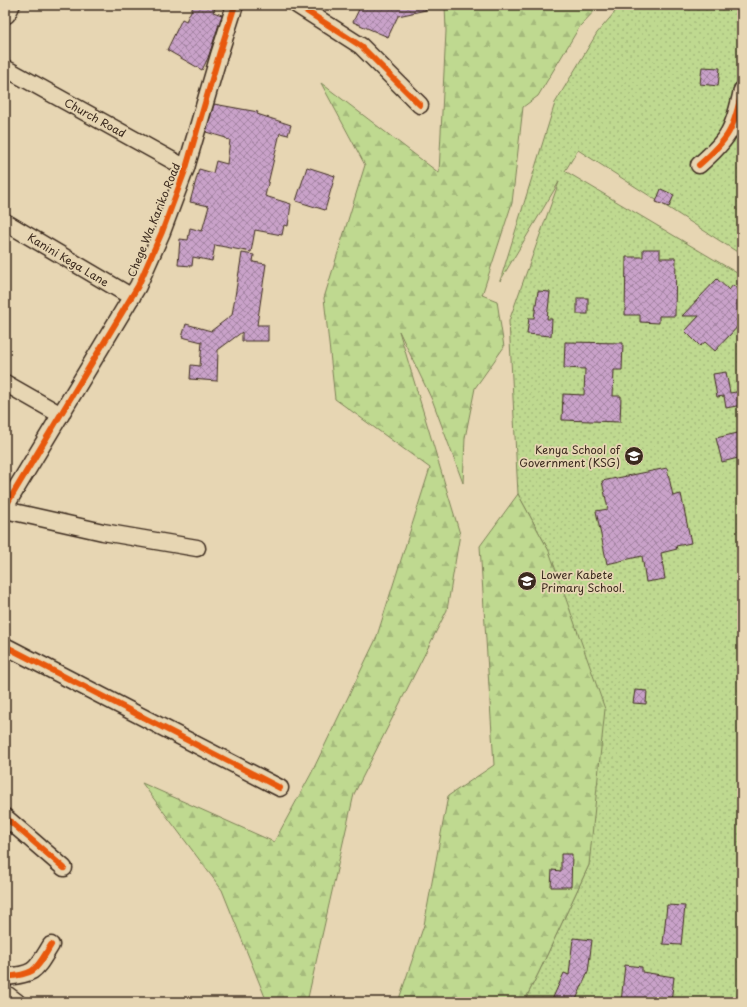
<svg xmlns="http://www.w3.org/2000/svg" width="747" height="1007" viewBox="0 0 747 1007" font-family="'Playpen Sans',sans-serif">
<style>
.grass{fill:url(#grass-dots);stroke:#7d8257}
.forest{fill:url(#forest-firs);stroke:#7d8257}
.building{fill:url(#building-cross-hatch);stroke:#3b2a1e}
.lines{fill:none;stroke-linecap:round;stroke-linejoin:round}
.minor-casing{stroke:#3b2a1e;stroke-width:19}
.major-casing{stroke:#3b2a1e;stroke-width:24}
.minor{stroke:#e7d6b3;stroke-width:16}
.major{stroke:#e7d6b3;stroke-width:21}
.cycleway-casing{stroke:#e7d6b3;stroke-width:8}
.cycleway{stroke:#e8590c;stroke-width:6}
.labels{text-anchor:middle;stroke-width:3.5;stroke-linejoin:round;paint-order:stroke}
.street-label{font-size:11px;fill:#3b2a1e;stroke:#e7d6b3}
.poi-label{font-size:11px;fill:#3b2a1e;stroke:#e7d6b3;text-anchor:end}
</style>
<defs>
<pattern id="grass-dots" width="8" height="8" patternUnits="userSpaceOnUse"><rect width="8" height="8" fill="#bfd990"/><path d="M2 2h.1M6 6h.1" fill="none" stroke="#a5ba7c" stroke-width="1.8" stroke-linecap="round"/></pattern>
<pattern id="forest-firs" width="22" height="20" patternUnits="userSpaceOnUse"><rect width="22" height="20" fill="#bfd990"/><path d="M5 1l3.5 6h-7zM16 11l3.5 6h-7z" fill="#a5ba7c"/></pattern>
<pattern id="building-cross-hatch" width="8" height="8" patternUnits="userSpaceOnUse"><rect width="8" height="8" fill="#c9a2c9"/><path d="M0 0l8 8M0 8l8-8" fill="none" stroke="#a484a3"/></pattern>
</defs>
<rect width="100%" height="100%" fill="#e7d6b3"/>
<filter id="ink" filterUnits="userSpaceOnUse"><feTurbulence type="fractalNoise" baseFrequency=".025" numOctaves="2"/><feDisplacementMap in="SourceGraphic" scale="8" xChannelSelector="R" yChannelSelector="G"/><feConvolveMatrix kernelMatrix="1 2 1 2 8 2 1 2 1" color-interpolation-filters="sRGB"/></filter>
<g filter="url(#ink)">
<!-- grass -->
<path class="grass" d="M621,5h121v250l-164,-105 -13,21 177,105v726h-218l15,-30 50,-107 -40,-314 -31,-57 -9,-173 50,-139 -59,99 55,-178 42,-70z"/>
<!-- forest -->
<g class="forest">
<path d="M445,5h155l-20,21 -42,70 -15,11 -11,96 -30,92 15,6 7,46 -29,41 -10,50 -2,45 -30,-81 -34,-71 61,203 -13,76 -93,184 -47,208h-40l-45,-112 -80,-107 132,59 37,-68 65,-135 54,-171 -95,-69 -11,-101 41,-133 -44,-82 118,90 7,-142z"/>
<path d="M518,494l31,57 56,158 -16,156 -50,107 -15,30h-126l26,-77 24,-129 46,-31 -14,-219z"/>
</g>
<!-- building -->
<g class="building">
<path d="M194,5h23l-4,7 9,3 -14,43 -6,12 -35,-20 15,-31 4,2z"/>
<path d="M361,5h64l1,5 -28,6 -10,21 -35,-15z"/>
<path d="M702,67l18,1 -2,18 -18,-2z"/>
<path d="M214,104l44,8 -1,2 34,11 -3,10 -8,-2 -15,63 26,8 -3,22 -4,-1 -2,10 -27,-5 -4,22 -36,-7 -3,16 -19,-4 -1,9 -14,-1 2,-26 8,1 2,-12 12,3 7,-25 -19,-4 9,-33 14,4 3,-12 11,3 3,-24 -4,-1v-1l-20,-6z"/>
<path d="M307,167l28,9 -10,34 -29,-9z"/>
<path d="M661,189l13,6 -5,12 -13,-5z"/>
<path d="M643,249h17v9h16l-1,58h-16v7l-19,-1v-7h-15l1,-58h17z"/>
<path d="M242,253l12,2 -1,7 13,2 -9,61h11v16h-26v-9l-24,18 -1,31 -27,-2 1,-14 9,1 2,-24 -20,-5 4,-13 25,7 21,-16z"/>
<path d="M717,279l12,11 4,-5 9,8v29l-27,29 -10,-9 -5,4 -15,-15 14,-15h-17z"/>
<path d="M538,291l12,1 -3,27h5l-1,17 -24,-2 2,-16h5z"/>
<rect x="577" y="298" width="11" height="16"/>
<path d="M565,342l58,1 -1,27h-8l-1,26h8l-1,26 -58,-2 1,-26 21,1 1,-26 -21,-1z"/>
<path d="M726,372l4,21 12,-2v14l-16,3 -2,-12 -7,1 -4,-23z"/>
<path d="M742,432v25l-20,5 -6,-24z"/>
<path d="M667,468l6,28 8,-2 10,49 -15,3 1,3 -16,4 4,26 -19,3 -4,-26 -35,8 -11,-53 12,-2 -6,-28z"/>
<path d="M635,690l12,1 -1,13 -13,-1z"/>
<path d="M561,854h11l-1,33h-20l1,-17 9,1z"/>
<path d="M667,905l18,1 -4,39 -18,-1z"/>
<path d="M573,938l19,2 -4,32 -13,30h-24l13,-29 5,2z"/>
<path d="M625,965l17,2v5l32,5 -3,25h-50z"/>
</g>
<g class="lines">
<defs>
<g id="minor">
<path d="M297,5l64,41 59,59"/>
<path d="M5,68l181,100"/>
<path d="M699,165c30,-26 35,-36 43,-75"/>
<path d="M5,222l127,75"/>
<path d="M5,383l56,32"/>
<path d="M5,507l133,-221 24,-54 24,-64 33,-113 16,-50"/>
<path d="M5,510l98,22 94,16"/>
<path d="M5,646l275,142"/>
<path d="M5,817l59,51"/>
<path d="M5,977c31,-3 30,-6 46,-32"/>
<path d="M5,993l12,9"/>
</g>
<path id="major" d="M5,13l4,-8"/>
</defs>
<!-- minor casing -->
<use href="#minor" class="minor-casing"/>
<!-- major casing -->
<use href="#major" class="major-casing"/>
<!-- minor -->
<use href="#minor" class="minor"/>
<!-- major -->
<use href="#major" class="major"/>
<defs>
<g id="cycleway">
<path d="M297,5l64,41 59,59"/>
<path d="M699,165c30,-26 35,-36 43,-75"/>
<path d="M5,507l133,-221 24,-54 24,-64 33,-113 16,-50"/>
<path d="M5,646l275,142"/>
<path d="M5,817l59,51"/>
<path d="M5,977c31,-3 30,-6 46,-32"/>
</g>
</defs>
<!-- cycleway casing -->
<use href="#cycleway" class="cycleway-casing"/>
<!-- cycleway -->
<use href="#cycleway" class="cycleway"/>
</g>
</g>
<!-- icons -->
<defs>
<symbol id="university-disc" viewBox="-11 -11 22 22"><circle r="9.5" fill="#3b2a1e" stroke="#e7d6b3"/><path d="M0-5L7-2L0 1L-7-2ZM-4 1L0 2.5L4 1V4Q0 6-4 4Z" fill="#fff"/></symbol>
<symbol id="school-disc" viewBox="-11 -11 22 22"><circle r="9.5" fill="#3b2a1e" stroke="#e7d6b3"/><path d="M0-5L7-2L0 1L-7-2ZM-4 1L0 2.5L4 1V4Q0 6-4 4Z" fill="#fff"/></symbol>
</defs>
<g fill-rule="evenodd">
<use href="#university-disc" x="623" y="445" width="22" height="22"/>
<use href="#school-disc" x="516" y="570" width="22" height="22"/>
</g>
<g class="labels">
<!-- street labels -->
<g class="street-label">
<text transform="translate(95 118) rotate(29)" y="4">Church Road</text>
<text transform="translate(154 220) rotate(-68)" y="4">Chege Wa Kariko Road</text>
<text transform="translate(68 260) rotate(31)" y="4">Kanini Kega Lane</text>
</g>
<!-- poi labels -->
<g class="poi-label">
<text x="620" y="454">Kenya School of<tspan x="620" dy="13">Government (KSG)</tspan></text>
<text x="541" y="579" text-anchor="start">Lower Kabete<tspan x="541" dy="13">Primary School.</tspan></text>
</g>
</g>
<!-- margin -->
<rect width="747" height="1007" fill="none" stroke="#e7d6b3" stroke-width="20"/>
<rect x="10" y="10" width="727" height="987" fill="none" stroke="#3b2a1e" stroke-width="1.5" filter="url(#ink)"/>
</svg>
